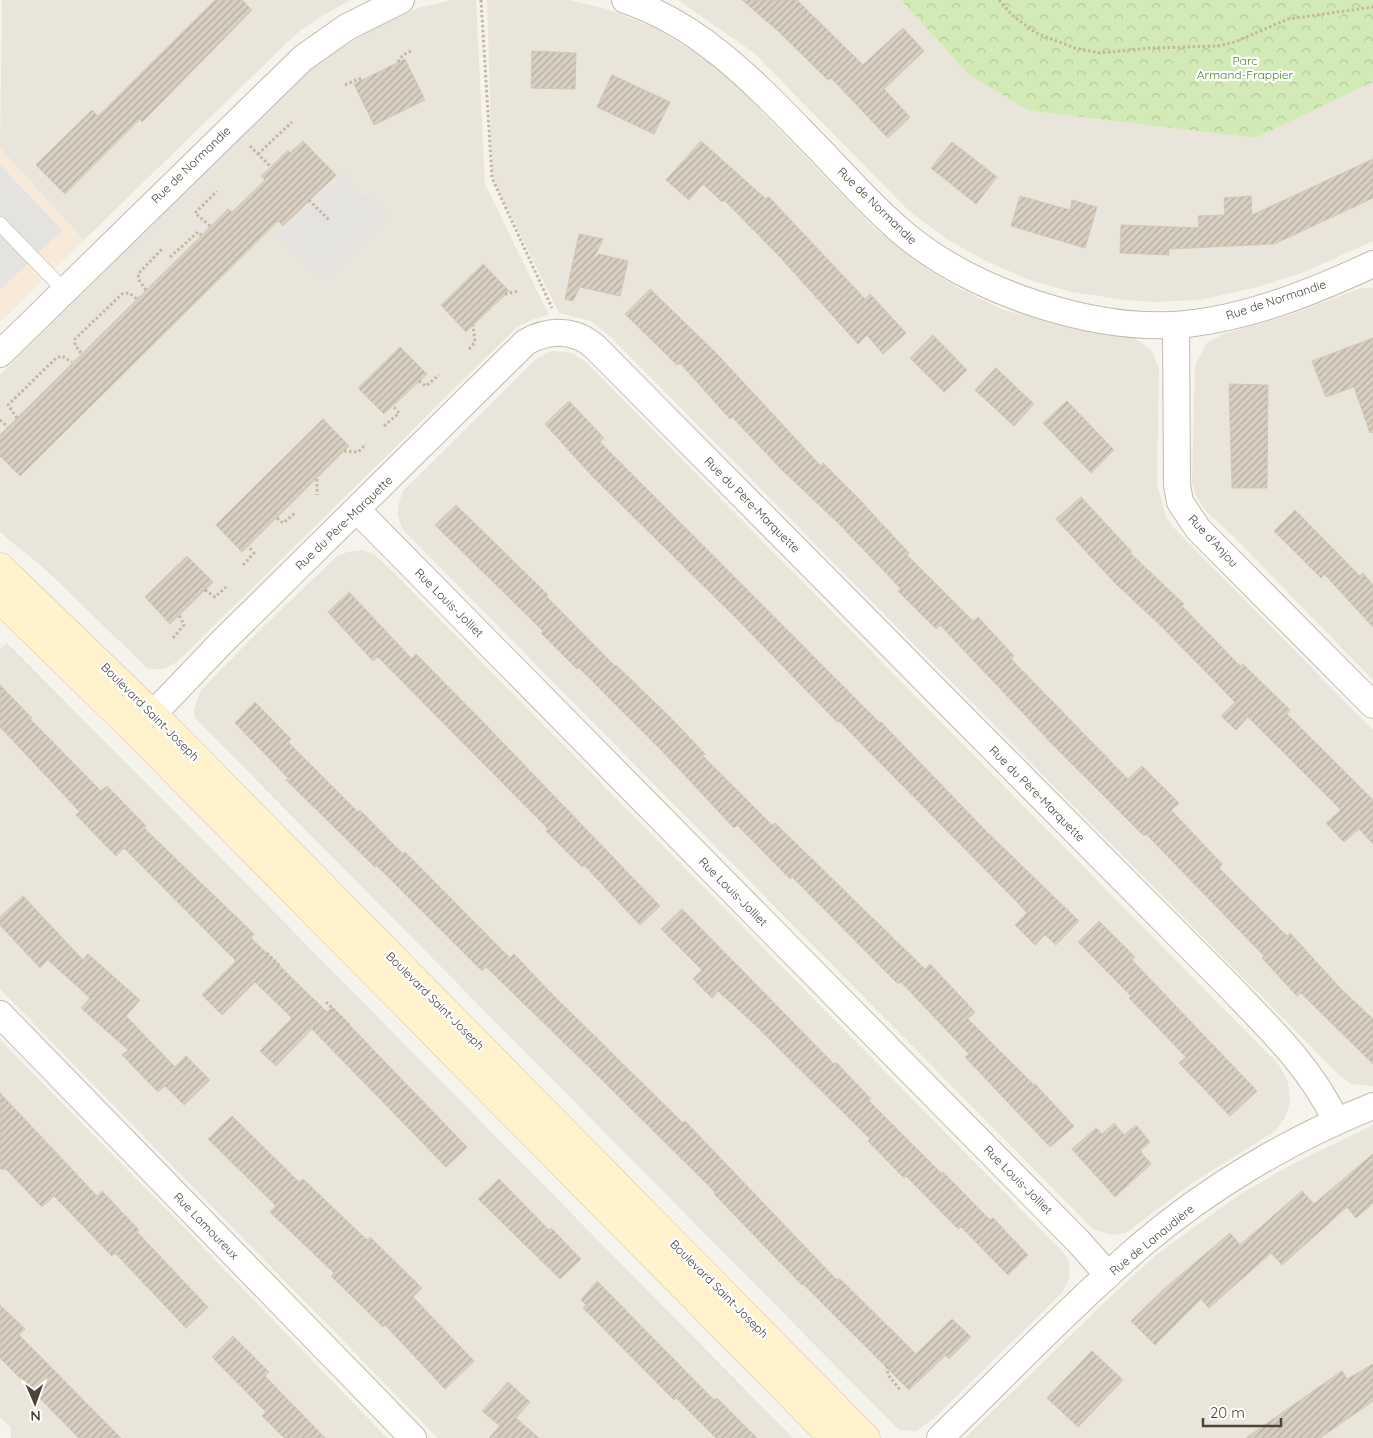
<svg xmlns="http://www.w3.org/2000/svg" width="1373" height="1438" viewBox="0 0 1373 1438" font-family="Quicksand,sans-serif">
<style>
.residential{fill:#eae5da}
.commercial{fill:#f7ead8}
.park{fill:url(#park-crowns)}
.parking{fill:#e5e3e0}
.building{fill:url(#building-hatch);stroke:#d3c7b4}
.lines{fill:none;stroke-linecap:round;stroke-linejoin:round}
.lane-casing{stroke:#c2bbae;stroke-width:15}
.street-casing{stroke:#c2bbae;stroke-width:28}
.secondary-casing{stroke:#d6c79b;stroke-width:29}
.path{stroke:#c4b79f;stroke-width:3;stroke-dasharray:2.5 2.5;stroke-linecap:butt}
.lane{stroke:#fff;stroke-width:14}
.street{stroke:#fff;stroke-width:26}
.secondary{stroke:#fff3cd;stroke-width:28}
.labels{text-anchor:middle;stroke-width:4.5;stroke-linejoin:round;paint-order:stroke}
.park-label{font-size:12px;fill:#4a7f2a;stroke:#fff}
.street-label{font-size:12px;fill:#4b4439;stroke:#fff}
</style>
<defs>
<pattern id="park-crowns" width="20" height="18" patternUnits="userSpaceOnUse" patternTransform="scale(1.25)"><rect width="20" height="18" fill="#d2eab5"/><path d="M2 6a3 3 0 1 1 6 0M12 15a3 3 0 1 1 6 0" fill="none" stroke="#b6ca9c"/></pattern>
<pattern id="building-hatch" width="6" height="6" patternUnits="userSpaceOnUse" patternTransform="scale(1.25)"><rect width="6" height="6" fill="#d8cfc1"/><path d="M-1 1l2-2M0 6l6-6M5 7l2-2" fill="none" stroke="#b1aa9e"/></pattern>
</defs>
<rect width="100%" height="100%" fill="#f6f3ec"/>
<!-- residential -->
<g class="residential">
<path d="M2,0h349l-33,18 -22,16 -212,206 -84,-90z"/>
<path d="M452,0h24l9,184 64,131 -18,5 -14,7 -340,335 -13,7h-16l-101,-98 -47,-39v-157l303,-299 19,-16 50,-31 46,-21z"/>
<path d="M487,0h82l38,9 48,19 47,29 32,26 142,147 52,39 27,17 46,23 55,15 78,14 17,12 8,18 -2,117 9,31 7,11 200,203v356l-22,-2 -12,-9 -729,-739 -19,-15 -32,-8 -63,-128 -4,-16z"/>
<path d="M678,0h223l68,75 61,36 226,27 117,-56v159l-71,32 -45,14 -57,13 -44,2 -31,-2 -53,-8 -40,-11 -48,-21 -36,-20 -39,-29 -155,-158z"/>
<path d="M1361,288h12v392l-136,-140 -33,-31 -8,-13 -4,-13 3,-118 11,-21 17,-10 70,-20z"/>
<path d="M554,351l18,2 14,9 693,703 9,17 2,20 -5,16 -10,13 -83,52 -66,50 -15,2 -18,-6 -684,-693 -7,-8 -4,-13v-9l5,-15 132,-131 13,-8z"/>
<path d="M363,550l12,5 17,16 671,681 6,10 1,15 -8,16 -128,125 -13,10 -5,3 -17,-1 -705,-713v-8l7,-19 61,-62 74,-71 11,-5z"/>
<path d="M7,643l207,208 579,587h-355l-438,-449v-340z"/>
<path d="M0,1040l167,170 220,228h-376v-10l-11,-11z"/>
<path d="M1373,1125v313h-408l141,-137 50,-46 30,-22 53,-38 52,-30z"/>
</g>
<!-- commercial -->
<path class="commercial" d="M0,148l84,92 -84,82z"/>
<!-- park -->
<path class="park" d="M901,0h472v82l-117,56 -226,-27 -61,-36z"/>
<!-- parking -->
<g class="parking">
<path d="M0,165l62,65 -62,60z"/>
<path d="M346,175l12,19 10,1 17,22 -63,63 -44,-44z"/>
</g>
<!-- building -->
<g class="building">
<path d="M215,0h27l10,10 -110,112 -2,-3 -75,75 -29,-29 56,-55 6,6z"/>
<path d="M742,0h55l66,65 40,-37 21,23 -40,38 26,28 -22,21 -57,-60 -3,2 -51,-50z"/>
<path d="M532,51l44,2 -1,36 -44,-1z"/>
<path d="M405,59l20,41 -51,25 -20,-41z"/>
<path d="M612,75l58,27 -16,32 -57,-27z"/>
<path d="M303,141l33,34 -53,51 -5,-5 -258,255 -20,-20v-21l228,-226 4,3 33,-32 -4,-4 10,-9 17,-17 2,3z"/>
<path d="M701,141l65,58 3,-2 96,102 5,-5 36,39 -23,21 -16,-19 -9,9 -79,-88 -55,-56 -2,2 -19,-18 -14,16 -23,-20z"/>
<path d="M952,142l45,35 -21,27 -45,-36z"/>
<path d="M1373,159v39l-99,46 -105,5v6l-49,-2 1,-28 78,3 -1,-12 27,-1 -1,-17 27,-2 1,19z"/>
<path d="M1020,196l50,14 2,-10 25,7 -12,41 -74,-22z"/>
<path d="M579,234l24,5 -11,23 7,-8 29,7 -8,35 -40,-9 -7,14 -8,-2z"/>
<path d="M483,264l26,27 -43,41 -25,-27z"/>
<path d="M650,289l66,64 105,113 2,-3 36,36 50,54 -2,2 66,66 5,-4 36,39 -3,3 117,120 14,-13 37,37 -8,7 51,54 -3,4 68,68 3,-3 50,55 33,31v45l-72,-71 -4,3 -35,-38 2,-2 -118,-122 -2,2 -89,-89 -115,-122 -4,4 -38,-38 3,-2 -63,-66 -55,-52 -51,-54 -2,2 -50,-56 -3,2 -52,-51z"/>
<path d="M933,335l34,35 -23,22 -34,-34z"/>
<path d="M1373,338v94l-3,1 -16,-46 -28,10 -14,-36z"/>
<path d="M400,347l27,27 -43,40 -26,-26z"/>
<path d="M996,368l38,36 -20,22 -39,-36z"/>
<path d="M1229,384l39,1 -1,103h-35z"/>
<path d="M569,401l35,37 -4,4 280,281 1,-1 105,109 93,90 -23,24 -11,-10 -10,10 -20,-20 12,-12 -8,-9 -180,-183 -2,1 -103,-106 -142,-140 -47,-52z"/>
<path d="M1067,401l47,49 -23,23 -48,-50z"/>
<path d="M323,419l26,27 -107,106 -26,-27z"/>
<path d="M1081,497l51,55 -2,1 54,51 -2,2 58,60 3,-2 47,46 -3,4 86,86v44l-14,-15 -15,13 -18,-19 15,-13 -93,-93 -12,13 -15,-14 14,-14 -73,-75 -47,-44 -59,-64z"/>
<path d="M456,505l92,90 -2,1 69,70 1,-1 54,52 35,37 -2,2 69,69 3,-2 150,146 5,-5 45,48 -7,7 66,66 1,-1 39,42 -24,21 -85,-90 4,-3 -68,-72 -3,2 -106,-107 -2,2 -53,-54 -3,3 -73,-78 -83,-83 -1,2 -36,-36 2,-2 -108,-106z"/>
<path d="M1295,510l65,66 3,-3 10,12v42l-49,-53 -3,4 -47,-47z"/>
<path d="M187,556l26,26 -43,42 -25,-27z"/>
<path d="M349,592l63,67 4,-5 69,70 175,182 -20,19 -56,-60 -2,2 -36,-36 2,-2 -170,-172 -5,4 -45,-49z"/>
<path d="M0,685l32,33 -2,1 71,72 6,-5 39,40 -2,2 110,106 -3,4 76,74 5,-5 135,140 -21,20 -134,-138 -36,37 -16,-15 32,-33 -37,-36 -33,33 -20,-20 34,-34 -112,-113 -8,8 -40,-41 4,-3 -80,-85z"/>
<path d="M255,702l36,37 -3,3 70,70 2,-2 43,44 2,-2 105,106 4,-4 35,37 134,132 2,-2 152,159 2,-2 77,76 36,-35 19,18 -22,22 -3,-4 -37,35 -106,-106 -1,1 -88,-91 1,-2 -123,-122 -106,-103 -4,4 -106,-106 -1,2 -89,-87 2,-2 -53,-55z"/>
<path d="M23,896l60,64 5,-6 52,46 -14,16 49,51 11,-11 24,24 -26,25 -19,-19 -7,6 -36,-37 6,-5 -47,-42 9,-10 -42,-38 -8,8 -40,-43v-8z"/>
<path d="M682,909l152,155 2,-2 35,37 -2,2 73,73 1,-2 47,48 3,-2 35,37 -20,20 -47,-48 -3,2 -52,-53 -2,2 -36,-37 2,-2 -118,-117 -34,-31 -6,7 -19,-19 9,-9 -41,-41z"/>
<path d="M1099,921l36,36 -3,3 125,131 -27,25 -51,-53 7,-6 -57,-59 2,-2 -53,-54z"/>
<path d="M0,1093l97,103 5,-5 37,39 -2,2 71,75 -22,21 -71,-75 -3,3 -58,-60 -12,11 -36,-38h-6z"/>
<path d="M232,1116l67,66 4,-3 64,61 3,-3 52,51 -9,9 61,64 -29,28 -60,-64 -2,2 -52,-51 3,-3 -64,-61 6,-6 -68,-67z"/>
<path d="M1114,1123l10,12 12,-10 14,17 -10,9 11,13 -36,33 -43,-48 24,-21 6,6z"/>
<path d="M1373,1154v49l-17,15 -9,-11 -65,58 -11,-12 -62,55 -8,-9 -46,46 -24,-24 32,-31 67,-57 10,12 62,-54 12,13z"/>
<path d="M499,1179l50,51 2,-2 30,31 -21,20 -82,-80z"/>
<path d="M597,1281l117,119 3,-2 40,40h-41l-40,-40 -2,2 -91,-92 3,-3 -5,-5z"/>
<path d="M0,1305l25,24 -6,6 102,103h-42l-79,-80z"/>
<path d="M233,1336l36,36 -4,4 60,62h-41l-22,-22 4,-4 -54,-55z"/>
<path d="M1092,1351l31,29 -45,47 -31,-29z"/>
<path d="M1373,1364v37l-53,37h-74l96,-67 5,8z"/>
<path d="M508,1382l22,20 -14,16 23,20h-50l11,-12 -18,-15z"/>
</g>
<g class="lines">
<defs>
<path id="lane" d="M0,224l64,66"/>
<g id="street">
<path d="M625,0c81,27 137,91 195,150 27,28 53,58 83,83 70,59 192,100 284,91 64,-7 128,-33 186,-60"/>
<path d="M1176,325l1,160 3,17 18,27 175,176"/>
<path d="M0,354l303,-296 44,-31 54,-27"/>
<path d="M357,510l721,731 30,34"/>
<path d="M138,730l83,-87 305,-301c23,-13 49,-13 69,5l632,637c41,43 84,83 109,137"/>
<path d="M0,1014l413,424"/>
<path d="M940,1438c66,-64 130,-131 200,-192 68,-58 150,-107 233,-140"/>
</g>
<g id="secondary">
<path d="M0,567l166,160 700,711"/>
<path d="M0,599l136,133 697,706"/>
</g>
</defs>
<!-- lane casing -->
<use href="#lane" class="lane-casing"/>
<!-- street casing -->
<use href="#street" class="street-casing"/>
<!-- secondary casing -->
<use href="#secondary" class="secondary-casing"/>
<!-- path -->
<g class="path">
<path d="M481,0l11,178 60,130"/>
<path d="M999,0l13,15 24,18 39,15 25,5 51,-5 67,-2 17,-4 53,-23 85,-12"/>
<path d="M398,62l5,-7 10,-5"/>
<path d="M345,85l13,-6h5"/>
<path d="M250,146l21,21"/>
<path d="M258,154l34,-32"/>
<path d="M309,200l21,21"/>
<path d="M210,226l-15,-13 22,-22"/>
<path d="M170,257l28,-25 3,3"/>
<path d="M146,290l-7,-10 -1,-6 24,-25"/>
<path d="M505,294l14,-3"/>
<path d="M469,349l6,-7 -2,-17"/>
<path d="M81,353l-6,-8v-6l47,-45 7,-1 8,6"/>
<path d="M419,381l7,5 13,-11"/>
<path d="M17,418l-9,-13 48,-47 6,-2 10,6"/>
<path d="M0,420l8,7"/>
<path d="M384,426l15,-13 -6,-7"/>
<path d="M344,451l14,1 8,-8"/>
<path d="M317,479v16"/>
<path d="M277,518l6,5 12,-10"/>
<path d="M243,565l11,-12 -6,-7"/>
<path d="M205,590l10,7 11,-10"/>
<path d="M173,638l11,-13 -5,-10"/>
<path d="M267,953l12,12"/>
<path d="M326,1002l25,25"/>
<path d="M887,1366l1,9 13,16"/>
</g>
<!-- lane -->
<use href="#lane" class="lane"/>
<!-- street -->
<use href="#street" class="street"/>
<!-- secondary -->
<use href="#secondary" class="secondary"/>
</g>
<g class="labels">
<!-- park labels -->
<g class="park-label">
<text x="1245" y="65">Parc<tspan x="1245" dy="14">Armand-Frappier</tspan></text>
</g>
<!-- street labels -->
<g class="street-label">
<text transform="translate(191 165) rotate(-44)" y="4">Rue de Normandie</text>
<text transform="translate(877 206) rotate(44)" y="4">Rue de Normandie</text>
<text transform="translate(1276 300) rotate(-18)" y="4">Rue de Normandie</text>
<text transform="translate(752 505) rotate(45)" y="4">Rue du Père-Marquette</text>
<text transform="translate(344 523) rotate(-44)" y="4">Rue du Père-Marquette</text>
<text transform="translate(1213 541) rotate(47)" y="4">Rue d'Anjou</text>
<text transform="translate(449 603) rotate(45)" y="4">Rue Louis-Jolliet</text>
<text transform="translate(150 712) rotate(45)" y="4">Boulevard Saint-Joseph</text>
<text transform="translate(1037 794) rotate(45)" y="4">Rue du Père-Marquette</text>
<text transform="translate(733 892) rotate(45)" y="4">Rue Louis-Jolliet</text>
<text transform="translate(435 1001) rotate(45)" y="4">Boulevard Saint-Joseph</text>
<text transform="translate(1018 1180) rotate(45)" y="4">Rue Louis-Jolliet</text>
<text transform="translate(206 1226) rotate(46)" y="4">Rue Lamoureux</text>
<text transform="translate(1152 1240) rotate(-39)" y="4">Rue de Lanaudière</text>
<text transform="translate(719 1289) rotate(45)" y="4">Boulevard Saint-Joseph</text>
</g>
</g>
<!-- north arrow -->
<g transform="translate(35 1403) rotate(178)" stroke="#ffffff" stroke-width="4" paint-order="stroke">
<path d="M0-4L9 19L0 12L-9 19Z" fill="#4b4439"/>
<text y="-8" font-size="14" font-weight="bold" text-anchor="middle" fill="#4b4439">N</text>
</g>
<!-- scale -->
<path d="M1203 1418v8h78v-8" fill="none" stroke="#4b4439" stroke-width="2.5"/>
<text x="1210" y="1418" font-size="15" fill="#4b4439" stroke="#ffffff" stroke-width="4" paint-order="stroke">20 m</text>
</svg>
